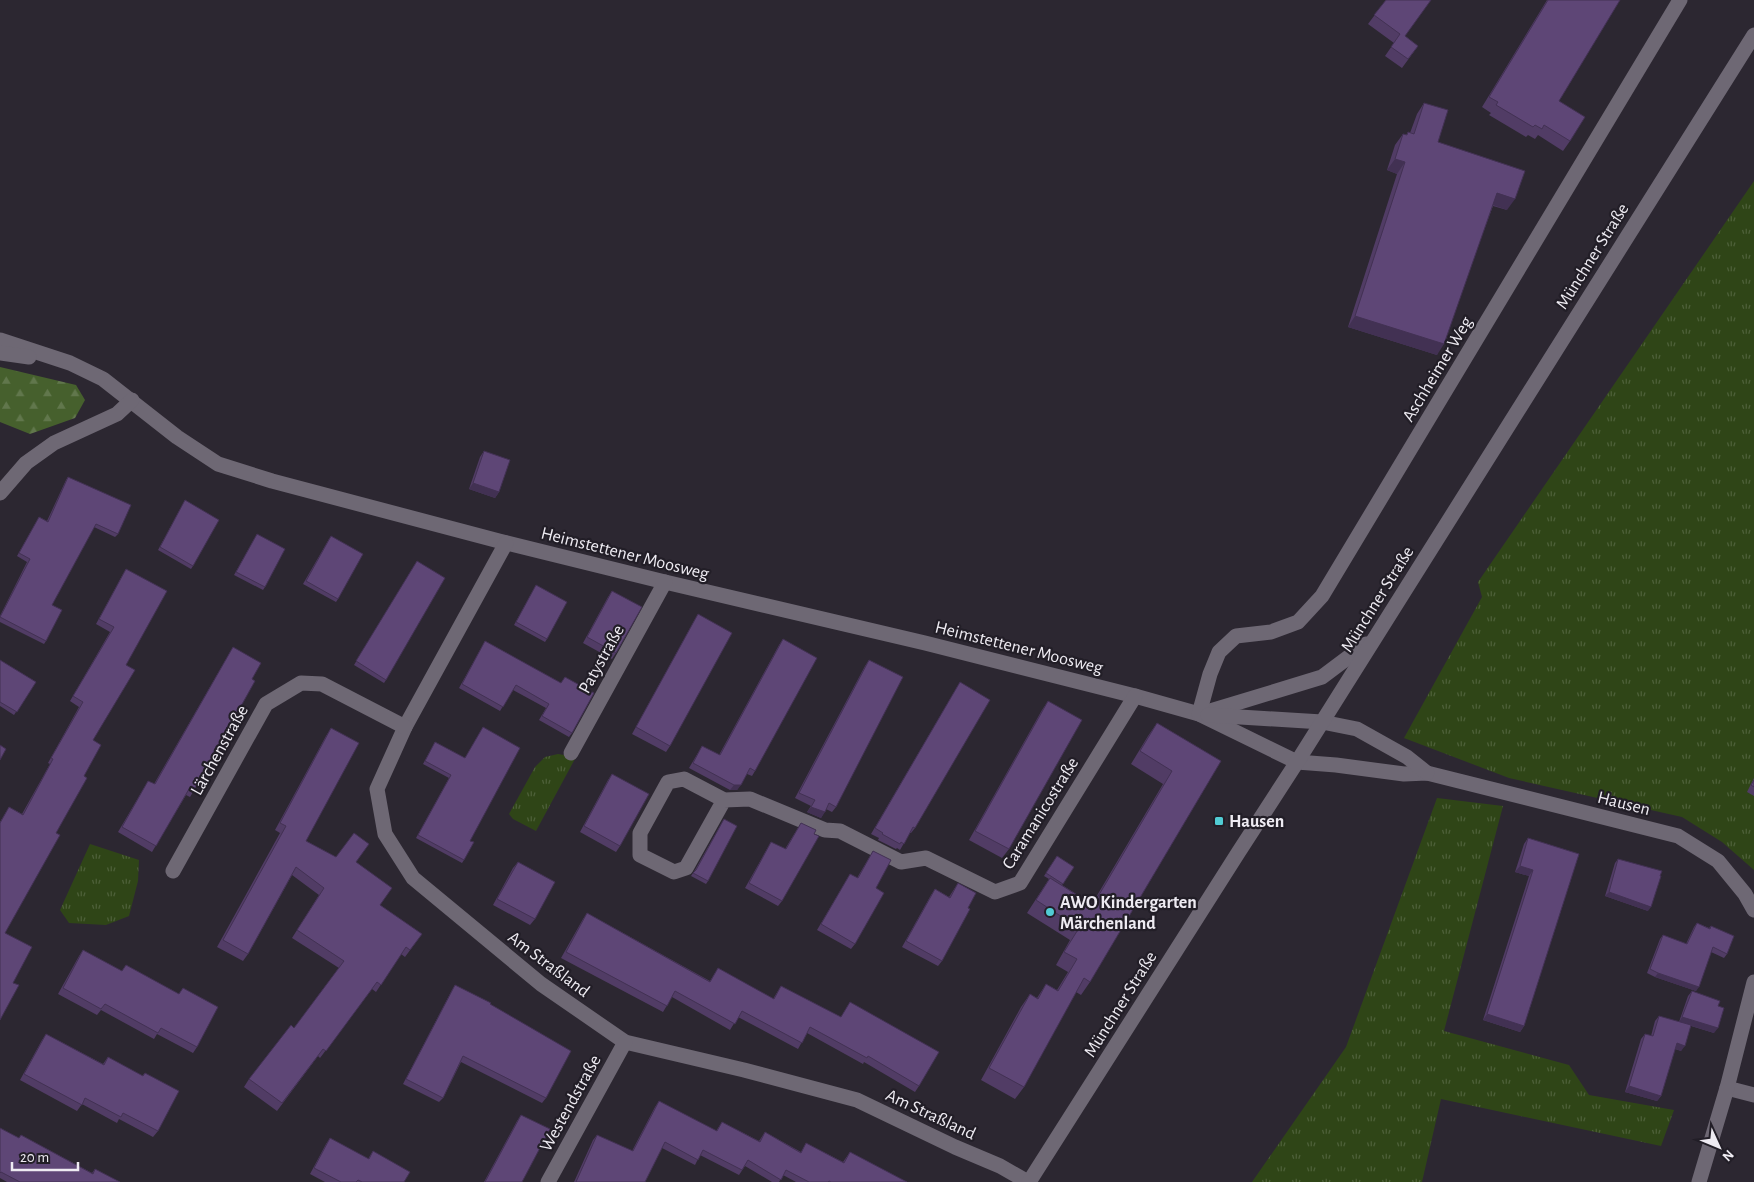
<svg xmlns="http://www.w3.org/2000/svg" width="1754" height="1182" viewBox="0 0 1754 1182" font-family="'Alegreya Sans',sans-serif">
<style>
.grass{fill:url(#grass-tufts)}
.forest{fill:url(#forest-firs)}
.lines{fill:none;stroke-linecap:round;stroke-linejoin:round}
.minor{stroke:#6e6874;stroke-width:15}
.wall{fill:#513c65}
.shaded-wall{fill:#423153}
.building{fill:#5e4676;stroke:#423153}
.poi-dot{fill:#51ccd4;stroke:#221e27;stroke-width:2}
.labels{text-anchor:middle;stroke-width:4.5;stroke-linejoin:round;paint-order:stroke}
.street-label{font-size:18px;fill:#eeebf2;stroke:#221e27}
.poi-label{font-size:18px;font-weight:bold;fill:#eeebf2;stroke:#221e27;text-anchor:start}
</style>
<defs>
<pattern id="grass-tufts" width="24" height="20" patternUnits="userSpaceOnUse" patternTransform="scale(1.25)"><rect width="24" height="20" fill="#2f4517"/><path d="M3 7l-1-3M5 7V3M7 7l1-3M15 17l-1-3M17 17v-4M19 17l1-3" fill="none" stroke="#4d6039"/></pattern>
<pattern id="forest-firs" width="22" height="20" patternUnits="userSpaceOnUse" patternTransform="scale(1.25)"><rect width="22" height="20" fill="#46602d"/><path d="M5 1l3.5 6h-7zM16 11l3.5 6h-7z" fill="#61774c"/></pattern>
</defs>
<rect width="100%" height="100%" fill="#2c2731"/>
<!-- grass -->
<g class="grass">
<path d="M1754,181v689l-32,-28 -40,-25 -173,-39 -105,-40 78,-141 -4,-15z"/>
<path d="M558,754l18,3 -40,74 -23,-12 -4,-5 26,-47 10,-10z"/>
<path d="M1437,798l66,8 -59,225 125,34 20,30 85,15 -13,36 -220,-47 -19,83h-170l94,-135z"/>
<path d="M90,844l49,16 -1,21 -9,35 -23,9 -37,-2 -9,-13z"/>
</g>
<!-- forest -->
<path class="forest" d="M0,367l76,18 9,15 -10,18 -45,16 -30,-12z"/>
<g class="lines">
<!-- minor -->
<g class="minor">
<path d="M0,340l70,23 33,16 74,58 41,27 54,17 227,60 166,41 260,61 210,53 64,18 98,48 39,3 68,9 23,-1 251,63 40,25 27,33 9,16"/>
<path d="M0,353l29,4"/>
<path d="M0,493l26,-30 28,-20 63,-29 15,-14"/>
<path d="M506,543l-101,184 -28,62 8,45 28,44 128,106 84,58 119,28 113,30 98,47 45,19 28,16"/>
<path d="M1207,712l115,-35 44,-33"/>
<path d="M1199,714l11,-40 9,-22 17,-16 35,-4 27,-10 24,-26 358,-596"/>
<path d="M1208,715l114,7 35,7 50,28 20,16"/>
<path d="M571,753l94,-171"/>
<path d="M724,800l-38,68 -12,4 -34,-17v-22l28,-51 16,-3 40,21 26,-1 75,31 15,1 61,31 25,-4 69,34 25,-9 115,-187"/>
<path d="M173,871l93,-167 35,-21 21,1 83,43"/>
<path d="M1727,1088l27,7"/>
<path d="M548,1182l77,-140"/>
<path d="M1029,1182l209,-329 59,-91 457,-727"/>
<path d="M1699,1182l28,-94 27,-106"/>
</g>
</g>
<!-- wall -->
<g class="wall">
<path d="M1386,0l19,36 13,10 -16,22 -17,-12 9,-13 -26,-19z"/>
<path d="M1547,0h73l-61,101 11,40 -7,10 -25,-16 -3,4 -7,-4 -2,2 -37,-22 2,-2 -9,-6z"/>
<path d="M1424,103l14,39 69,68 -14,-4 -56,149 -89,-28 49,-153 -10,-4 8,-25 8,-11 3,1 2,-3 2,1 7,-19z"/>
<path d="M484,451l15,41 -4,6 -26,-9 11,-32z"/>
<path d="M68,477l50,57 -3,3 -21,-10 -42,78 -6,36 -2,3 -44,-22v-6l27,-54 -10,-6 22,-39 8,4 19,-41z"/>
<path d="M185,500l8,66 -2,3 -33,-19z"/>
<path d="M257,534l8,53 -2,3 -29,-15z"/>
<path d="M329,539l9,60 -2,3 -33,-18z"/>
<path d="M417,561l-31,119 -2,3 -30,-18z"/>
<path d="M126,569v96l-33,75 -9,36 -28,57 -51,100 8,50 -13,37v-198l9,-15 13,7 28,-50 -2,-1 31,-56 -9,-6 40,-69 -14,-8 27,-50z"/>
<path d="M536,585l11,54 -2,3 -31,-17z"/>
<path d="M612,591l4,62 -4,6 -29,-16 25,-46z"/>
<path d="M698,614l-28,132 -4,6 -34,-18 62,-113z"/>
<path d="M783,639l-28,132 -3,5 -5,-2 -10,16h-7l-41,-22 13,-22 17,9 60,-110z"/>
<path d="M485,641l76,42 4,-6 7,56 -3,4 -30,-17 7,-12 -33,-18 -13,21 -41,-23z"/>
<path d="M233,647l-40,145 -3,5 -4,-2 -34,57 -34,-20 30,-51 6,3z"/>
<path d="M0,660l36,22 -22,33 -14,-9z"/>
<path d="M869,660l-33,147 -4,5 -6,-3 -5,9 -14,-6 4,-6 -16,-8 70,-132z"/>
<path d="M960,682l-45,146 -4,5h-1l-10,17 -3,-2 -1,1 -18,-9 1,-2 -8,-4z"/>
<path d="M1048,701l-39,148 -7,9 -33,-18 73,-130z"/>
<path d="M1157,723l64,38 -131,221 -9,13 -5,-3 -52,95 -9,12 -34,-19 40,-73 9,-13 7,4 9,-14 11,6 11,-18 -12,-7 14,-25 -43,-27 22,-34 -5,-3 13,-20 17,11 -12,18 30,19 71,-120 -32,-20 17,-28z"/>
<path d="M483,727l-13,114 -6,19 -2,3 -46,-25 33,-60 -26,-14 12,-22 30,16z"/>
<path d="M331,728l-25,113 30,16 20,5 24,43 42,29 -17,23 -4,-3 -25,38 -4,-3 -52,69 -2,-2 -41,55 -33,-24 5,-8 45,-51 45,-60 -47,-30 27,-43 -27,-20 -44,79 -5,7 -26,-14 63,-114 -5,-3 51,-94z"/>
<path d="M612,774l8,72 -4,6 -36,-20 28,-52z"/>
<path d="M1754,778v18l-7,-4z"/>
<path d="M724,819l-16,62 -2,3 -15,-8 4,-6z"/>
<path d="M801,823l-19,78 -4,5 -33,-18 23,-41 3,-5 14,7z"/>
<path d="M1528,838l51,16 -55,172 -4,6 -37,-12 46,-144 -14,-4 9,-28z"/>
<path d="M873,851l3,37 -21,56 -4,5 -34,-19 33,-56 7,4z"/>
<path d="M1618,859l30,52 -43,-15 10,-33z"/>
<path d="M518,862l17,57 -5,6 -37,-20 20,-37z"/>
<path d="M958,883l-16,78 -4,5 -36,-19 29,-52 4,-6 14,8z"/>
<path d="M587,913l123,68 8,-13 55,31 8,-13 60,31 9,-15 69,84 -4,6 -51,-30 -1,2 -56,-31 -9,16 -60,-32 -8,13 -58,-33 -9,15 -102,-54 22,-39z"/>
<path d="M1697,923l12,5 2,-2 16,28 -3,4 -13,-6 -15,39 -41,-14 -8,-4 13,-34 3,-4 23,9 8,-17z"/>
<path d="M83,950l39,21 4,-6 53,29 4,-6 14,59 -4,6 -36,-19 -3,5 -53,-29 -4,5 -39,-21 21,-38z"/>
<path d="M455,985l35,19 56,94 -4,5 -81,-41 -18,36 -4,4 -36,-18 49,-94z"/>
<path d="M1692,991l26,15 -4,27 -23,-7 -10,25 -6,-2 -14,47 -4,5 -32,-9 16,-53 4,-5 6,2 4,-15 4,-5 20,6 9,-26z"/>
<path d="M46,1034l57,30 5,-7 34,19 3,-3 13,58 -5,6 -34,-18 -2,4 -35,-19 -5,7 -57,-31 22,-40z"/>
<path d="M659,1101l57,30 6,-9 37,19 6,-9 36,20 5,-9 37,19 7,-10 57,30h-111l-13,-7 -4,7h-7l-27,-16 -6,9 -39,-20 -5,10 -33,-17 -17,34h-71l19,-42 4,-5 35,16 23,-44z"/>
<path d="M521,1115l1,67h-38l33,-61z"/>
<path d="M0,1128l19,10 2,-3 71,38 3,-4 25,13h-113l-7,-4z"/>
<path d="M330,1138l38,21 5,-8 31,31h-79l-15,-8 16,-30z"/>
</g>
<!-- shaded-wall -->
<g class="shaded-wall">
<path d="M1395,159l10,3 -8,12 -10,-4z"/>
<path d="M1497,193l18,6 -8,11 -17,-6z"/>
<path d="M1355,316l89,28 -7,11 -89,-28z"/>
<path d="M473,483l26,9 -4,6 -26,-9z"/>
<path d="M734,785h7l-4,5h-7z"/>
<path d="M811,807l14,5 -4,6 -14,-6z"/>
<path d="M1520,866l13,4 -4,6 -14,-4z"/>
<path d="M1609,892l42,15 -3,4 -43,-15z"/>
<path d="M1658,973l41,14 -3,4 -41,-14z"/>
<path d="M1487,1014l37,12 -4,6 -37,-12z"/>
<path d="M1682,1017l36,11 -4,5 -35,-11z"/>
<path d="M1677,1043l8,3 -4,5 -8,-3z"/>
<path d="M1629,1086l32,10 -4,5 -32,-9z"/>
</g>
<!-- building -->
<g class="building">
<path d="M1386,0h45l-26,36 13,10 -10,13 -17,-12 9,-13 -26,-19z"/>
<path d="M1548,0h72l-61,101 26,16 -15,24 -26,-16 -2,4 -7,-4 -2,2 -37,-22 2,-3 -9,-5z"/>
<path d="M1424,103l24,7 -10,32 87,29 -10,28 -18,-6 -53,151 -89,-28 50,-154 -10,-3 8,-25 4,1 1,-3 6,2z"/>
<path d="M484,451l26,9 -11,32 -26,-9z"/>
<path d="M68,477l63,28 -13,29 -22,-10 -44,81 10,5 -16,31 -46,-24 30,-58 -11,-6 20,-36 9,5z"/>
<path d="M185,500l34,20 -26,46 -33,-19z"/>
<path d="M257,534l28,15 -20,38 -29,-15z"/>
<path d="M331,536l32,18 -25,45 -32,-18z"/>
<path d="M417,561l28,17 -59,102 -30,-19z"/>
<path d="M126,569l41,22 -41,74 9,5 -42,70 8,5 -17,31 3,2 -31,55 4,2 -55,98 27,14 -19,36 6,2 -19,35v-197l9,-16 14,8 30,-56 -2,-1 32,-56 -10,-6 41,-69 -15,-8z"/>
<path d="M536,585l31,17 -20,37 -31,-17z"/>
<path d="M612,591l30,16 -26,46 -29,-16z"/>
<path d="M698,614l34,19 -62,113 -34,-19z"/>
<path d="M783,639l34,19 -62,113 -5,-3 -9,17h-7l-41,-22 9,-17 18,9z"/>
<path d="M485,641l76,42 4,-6 29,16 -22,40 -30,-17 7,-12 -33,-19 -13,22 -41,-23z"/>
<path d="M233,647l28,16 -9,16 3,2 -62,111 -4,-3 -33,57 -34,-19 26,-46 7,3z"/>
<path d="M0,660l36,22 -19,30 -17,-10z"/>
<path d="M869,660l34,17 -67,130 -7,-4 -4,9 -14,-5 4,-7 -16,-7z"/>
<path d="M960,682l30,18 -75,128 -2,-1 -9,17 -3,-2 -1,2 -18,-10 1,-1 -8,-5z"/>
<path d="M1048,701l34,19 -73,129 -34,-18z"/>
<path d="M1157,723l64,38 -131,221 -6,-4 -60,109 -35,-19 41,-74 8,5 8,-15 12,7 19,-32 -13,-7 15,-24 -43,-28 14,-22 43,27 79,-134 -32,-20z"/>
<path d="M483,727l37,21 -50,93 4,1 -10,18 -46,-25 33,-60 -26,-14 10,-19 30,16z"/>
<path d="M331,728l28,15 -53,98 30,16 18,-24 15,11 -13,18 36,26 -12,17 42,29 -12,16 -4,-3 -25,38 -4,-3 -51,69 -3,-2 -41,54 -33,-24 42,-54 3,3 50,-67 -47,-31 27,-42 -28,-21 -48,87 -25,-14 63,-114 -6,-3z"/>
<path d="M0,745l6,4 -6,11z"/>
<path d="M612,774l37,20 -29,52 -36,-20z"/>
<path d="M1754,780v7l-3,-2z"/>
<path d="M724,819l13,7 -29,55 -15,-8 3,-3z"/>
<path d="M801,823l15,7 -2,4 5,2 -37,65 -33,-18 22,-41 15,7z"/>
<path d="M1528,838l51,16 -55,172 -37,-12 46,-144 -13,-4z"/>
<path d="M873,851l18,9 -15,28 8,5 -29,51 -34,-20 29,-50 8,4z"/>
<path d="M1057,856l17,11 -11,17 -17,-11z"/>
<path d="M1618,859l44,12 -2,5h1l-10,31 -42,-15z"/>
<path d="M518,862l37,20 -20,37 -38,-20z"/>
<path d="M958,883l18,10 -8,15 2,1 -28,52 -36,-20 29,-52 15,9z"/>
<path d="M587,913l123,69 8,-14 56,31 7,-13 60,31 9,-15 89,50 -20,34 -51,-30 -1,2 -57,-31 -8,16 -60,-32 -7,13 -60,-33 -8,15 -101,-54z"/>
<path d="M1697,923l13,6 1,-3 23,10 -7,18 -14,-7 -14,40 -41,-14 -8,-4 13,-34 24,9z"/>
<path d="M83,950l39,21 4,-6 53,29 4,-6 35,19 -21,40 -36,-19 -3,5 -53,-29 -4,5 -38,-21z"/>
<path d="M455,985l36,18 -1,1 81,47 -25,47 -83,-42 -20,42 -37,-19z"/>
<path d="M1692,991l28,10 -2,5 6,2 -6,20 -36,-11z"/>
<path d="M1659,1016l32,9 -6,21 -8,-3 -16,53 -32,-10 16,-52 8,2z"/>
<path d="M46,1034l58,31 4,-8 35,19 2,-3 34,18 -21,40 -35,-18 -2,4 -36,-19 -3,7 -58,-31z"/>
<path d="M659,1101l58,30 5,-9 38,20 5,-10 36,21 5,-10 38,20 6,-11 57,30h-76l-2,-1 -1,1h-19l-23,-12 -5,10 -33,-20 -6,10 -39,-20 -5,10 -33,-18 -20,40h-69l21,-47 36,16z"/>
<path d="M521,1115l29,14 -28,53h-37z"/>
<path d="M0,1128l19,10 2,-3 72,39 2,-5 25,13h-100l-19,-10 -1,1z"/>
<path d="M330,1138l39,21 4,-8 37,21 -6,10h-42l-4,-2 -2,2h-15l-27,-14z"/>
</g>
<!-- markers -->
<g class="poi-dot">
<rect x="1214" y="816" width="10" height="10" rx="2.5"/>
<circle cx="1050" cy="912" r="5"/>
</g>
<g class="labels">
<!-- street labels -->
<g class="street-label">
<text transform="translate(1592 256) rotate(-58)" y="6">Münchner Straße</text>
<text transform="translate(1437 369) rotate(-59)" y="6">Aschheimer Weg</text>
<text transform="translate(625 553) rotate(14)" y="6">Heimstettener Moosweg</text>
<text transform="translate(1377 599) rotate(-58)" y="6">Münchner Straße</text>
<text transform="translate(1019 647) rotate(14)" y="6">Heimstettener Moosweg</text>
<text transform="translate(601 659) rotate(-61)" y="6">Patystraße</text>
<text transform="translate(219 750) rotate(-61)" y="6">Lärchenstraße</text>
<text transform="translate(1624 803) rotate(14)" y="6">Hausen</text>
<text transform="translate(1040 813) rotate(-58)" y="6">Caramanicostraße</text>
<text transform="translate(549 964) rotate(37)" y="6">Am Straßland</text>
<text transform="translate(1120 1004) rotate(-58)" y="6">Münchner Straße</text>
<text transform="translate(570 1103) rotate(-61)" y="6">Westendstraße</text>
<text transform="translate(931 1114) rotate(25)" y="6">Am Straßland</text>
</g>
<!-- poi labels -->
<g class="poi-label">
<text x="1229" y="827">Hausen</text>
<text x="1060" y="908">AWO Kindergarten<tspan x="1060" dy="21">Märchenland</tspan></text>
</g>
</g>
<!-- north arrow -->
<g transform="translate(1719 1147) rotate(134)" stroke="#221e27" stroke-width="4" paint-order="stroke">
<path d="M0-4L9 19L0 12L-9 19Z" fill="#eeebf2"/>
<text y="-8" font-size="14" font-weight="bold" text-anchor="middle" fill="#eeebf2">N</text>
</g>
<!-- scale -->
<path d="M12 1162v8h66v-8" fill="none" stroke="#eeebf2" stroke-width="2.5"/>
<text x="20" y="1162" font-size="15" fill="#eeebf2" stroke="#221e27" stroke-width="4" paint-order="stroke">20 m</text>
</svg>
